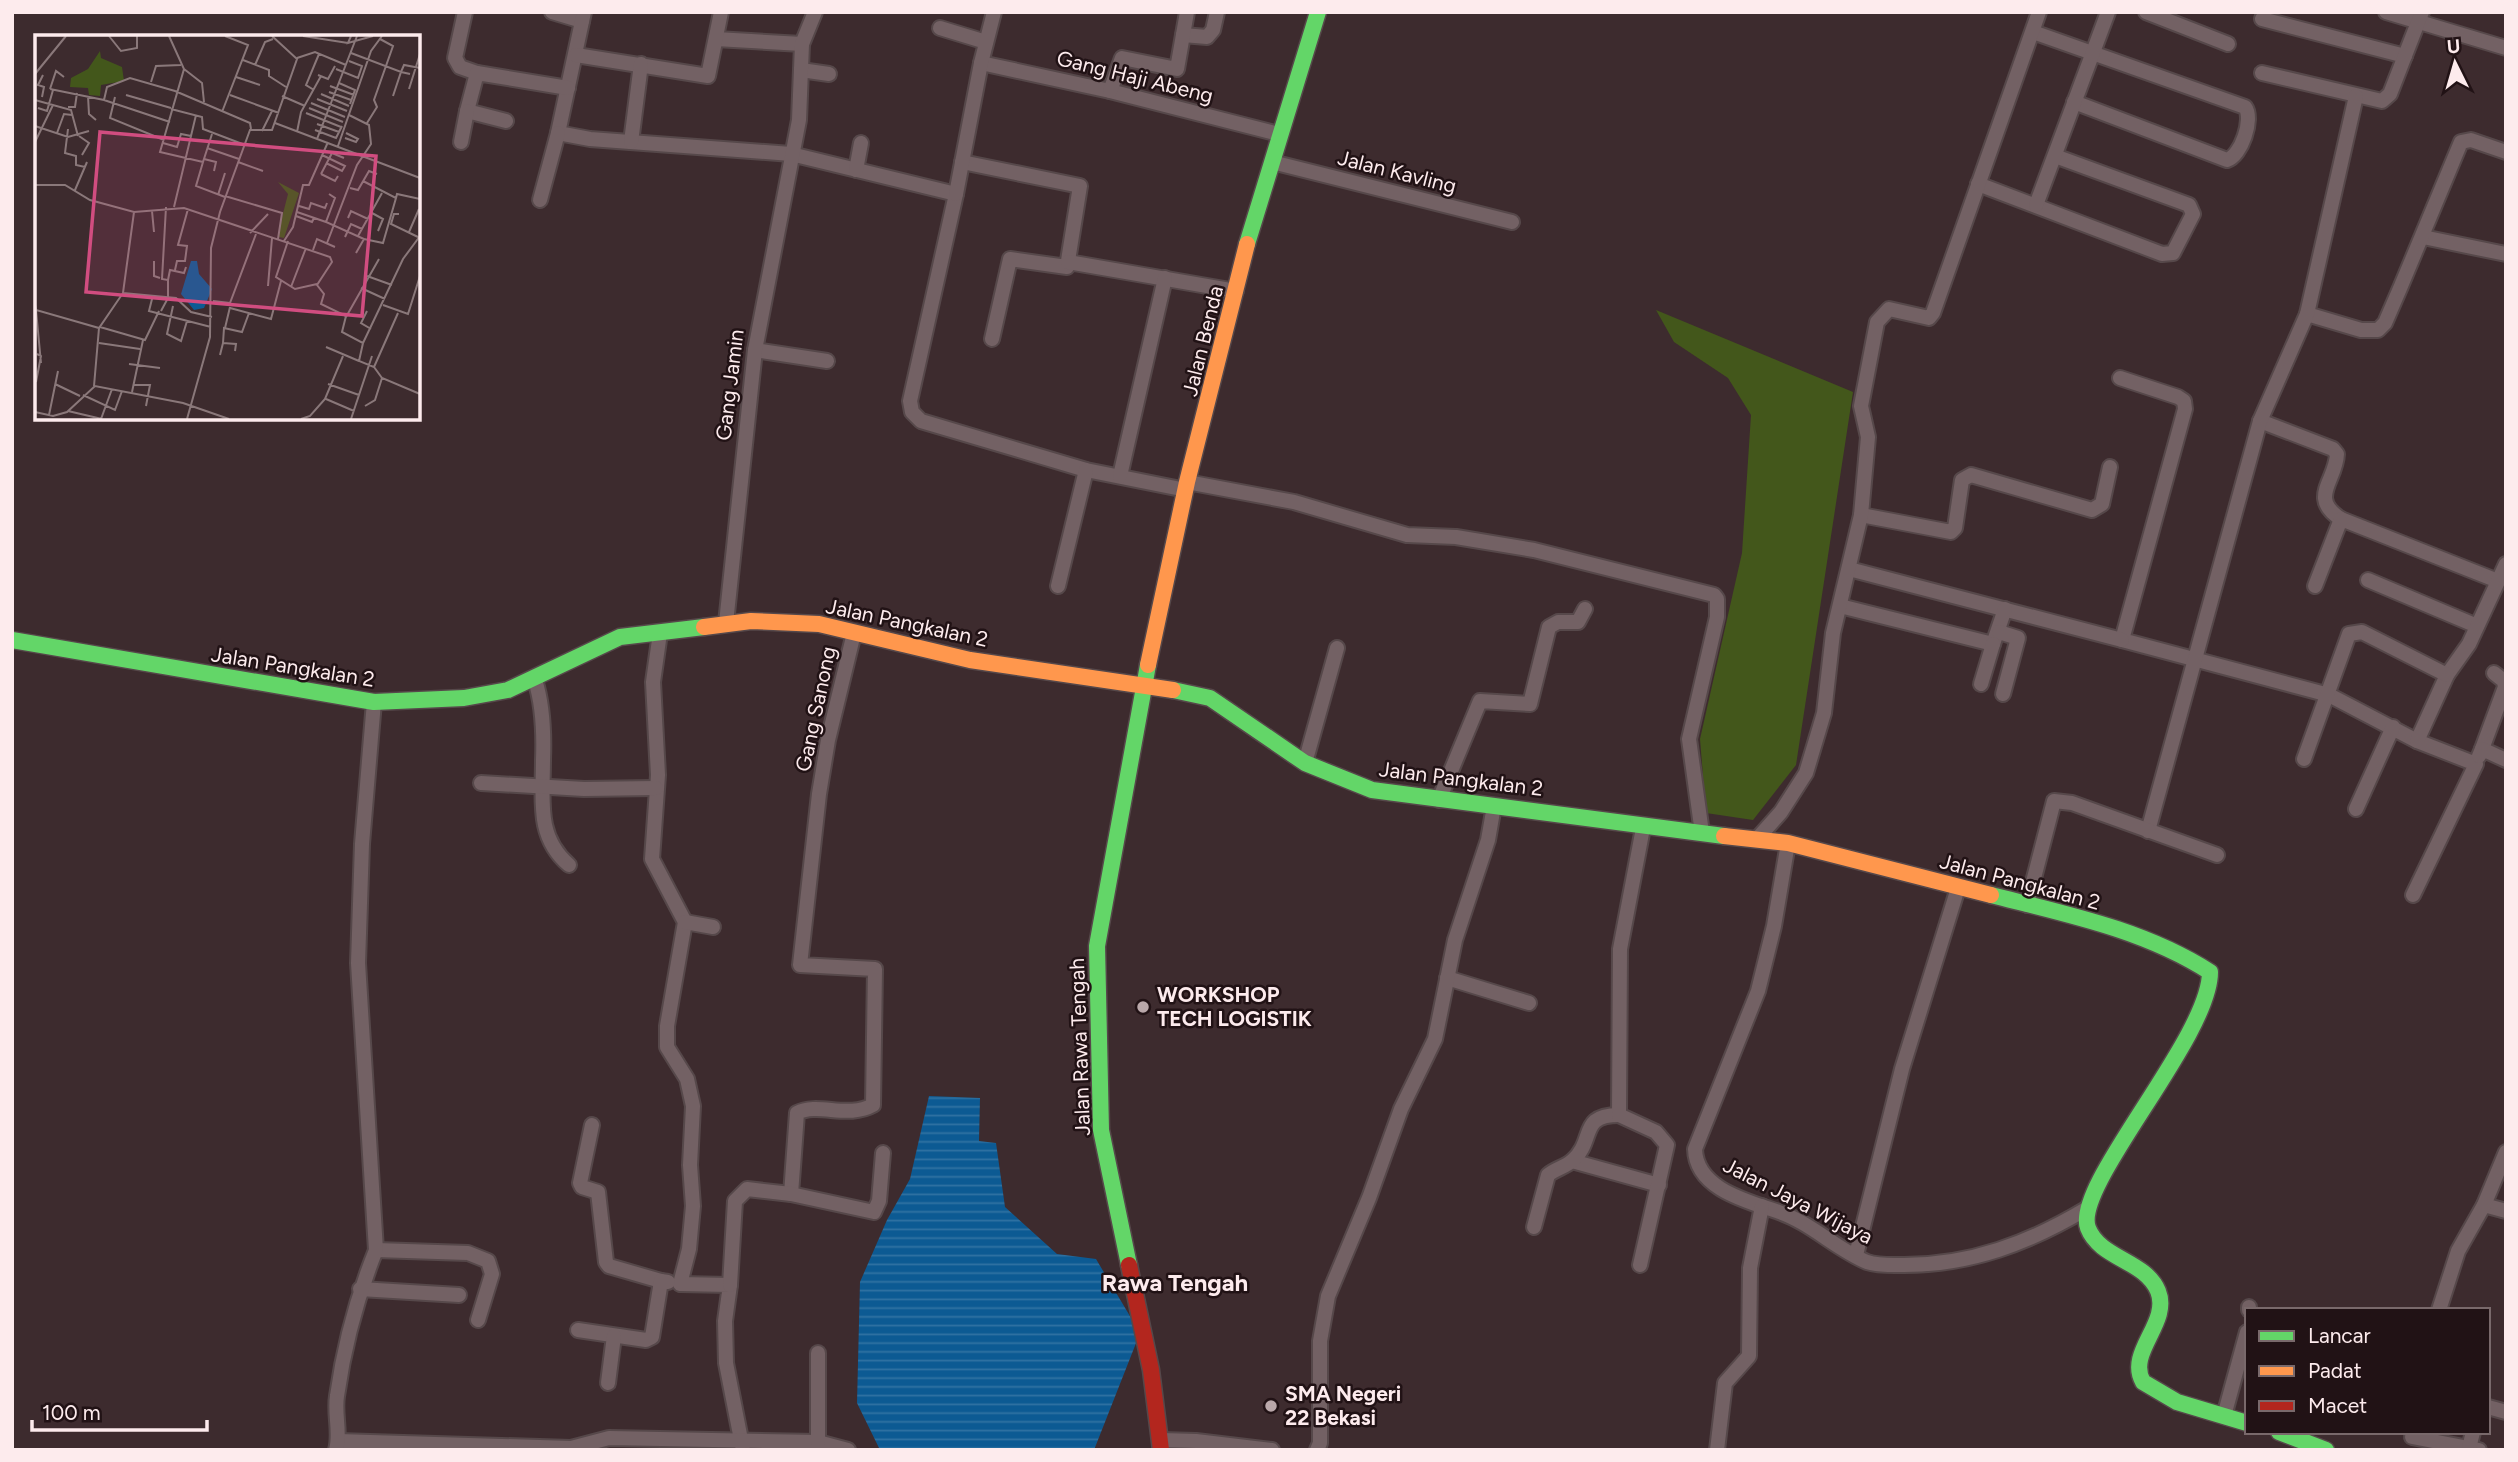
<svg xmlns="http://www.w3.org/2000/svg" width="2518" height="1462" viewBox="0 0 2518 1462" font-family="Figtree,sans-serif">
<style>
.grass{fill:#43571b}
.water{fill:url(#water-rules)}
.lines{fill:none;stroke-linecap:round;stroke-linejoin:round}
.street-casing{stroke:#56484a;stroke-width:18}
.fast-casing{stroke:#56484a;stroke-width:19}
.slow-casing{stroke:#56484a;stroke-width:19}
.jam-casing{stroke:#56484a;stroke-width:19}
.street{stroke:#736164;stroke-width:14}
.fast{stroke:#63d668;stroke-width:16}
.slow{stroke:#ff974d;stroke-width:16}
.jam{stroke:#b3261e;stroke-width:16}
.poi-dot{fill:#baa8aa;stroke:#211215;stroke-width:2.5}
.labels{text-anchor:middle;stroke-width:5;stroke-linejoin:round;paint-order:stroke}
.street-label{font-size:21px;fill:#fdebed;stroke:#211215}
.poi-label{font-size:21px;font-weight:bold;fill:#fdebed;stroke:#211215;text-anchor:start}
.quarter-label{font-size:24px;font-weight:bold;fill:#fdebed;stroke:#211215}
.inset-road{fill:none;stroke:#8a787a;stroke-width:2}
.view{fill:#d14d80;fill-opacity:0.15;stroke:#d14d80;stroke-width:3.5}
.inset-edge{fill:none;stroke:#fdebed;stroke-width:3.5}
</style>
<defs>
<pattern id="water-rules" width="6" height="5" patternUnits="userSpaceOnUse" patternTransform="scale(1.75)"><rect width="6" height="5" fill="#0c5a93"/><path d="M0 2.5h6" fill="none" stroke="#3072a2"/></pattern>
</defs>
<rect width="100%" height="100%" fill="#3d2b2e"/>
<!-- grass -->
<path class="grass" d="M1656,310l197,82 -57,373 -43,55 -47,-7 -6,-74 42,-186 9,-138 -23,-37 -54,-36z"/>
<!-- water -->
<path class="water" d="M929,1096l51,2 -1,43 17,2 9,64 52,47 39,5 44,74 -46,117h-214l-23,-47 3,-121 27,-62 23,-41z"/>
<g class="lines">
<defs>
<g id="street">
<path d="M465,12l-10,46 5,9 17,6"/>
<path d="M552,12l30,9"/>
<path d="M584,12l-26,121 32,6 201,15 165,40 -46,207 2,11 9,9 165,49 100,20"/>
<path d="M2146,12l82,32"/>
<path d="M2386,12l120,36"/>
<path d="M2262,19l143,37"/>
<path d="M940,28l46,14"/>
<path d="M2033,32l212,75c9,12 -4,49 -18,53l-153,-58"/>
<path d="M1183,35l24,2 6,-7 4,-18"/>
<path d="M716,39l86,5"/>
<path d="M576,55l132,21 13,-64"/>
<path d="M981,63l129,28 169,43"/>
<path d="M801,70l28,4"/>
<path d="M2262,73l120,28 8,-7 32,-82"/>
<path d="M1110,91l12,-33 55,11 10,-57"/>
<path d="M506,121l-39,-10 10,-38 91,15"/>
<path d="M461,142l6,-31"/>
<path d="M631,142l10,-78"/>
<path d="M962,162l118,24 -13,81 -57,-8 -18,80"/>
<path d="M1272,162l240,60"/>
<path d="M856,170l5,-27"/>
<path d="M1978,184l184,70 11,-1 20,-39 -4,-9 -134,-49"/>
<path d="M956,194l25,-131 13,-51"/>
<path d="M540,200l18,-67"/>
<path d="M2036,205l72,-193"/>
<path d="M2423,237l83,17"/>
<path d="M1068,262l168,29"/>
<path d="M2307,314l54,16h17l7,-7 16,-37 60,-144 10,-2 35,12"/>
<path d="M755,350l72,11"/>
<path d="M2120,378l58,19 6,4 1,8 -63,231 207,55 88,46 59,23 -63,131"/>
<path d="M2260,421l73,28 4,5c-1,27 -29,44 4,65"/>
<path d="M1120,476l45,-198"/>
<path d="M1187,482l107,20 113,33 49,2 78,13 180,45 3,4v18l-28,122 13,94"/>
<path d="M1861,515l90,17 4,-4 7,-48 9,-5 121,35 10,-6 8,-37"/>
<path d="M1849,569l273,71"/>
<path d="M2368,580l109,46"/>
<path d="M1058,586l28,-116"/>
<path d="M2315,586l26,-67 157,62"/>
<path d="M1840,606l153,38 12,-35"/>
<path d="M726,623l29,-273 44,-230 3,-76 13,-32"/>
<path d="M1999,632l19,6 -15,56"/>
<path d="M660,633l-7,49 5,93 -6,84 33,63 -18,104v21l20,32 6,27 -3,59 3,41 -4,43 -9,35 50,1 -5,36 1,42 17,87"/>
<path d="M535,680c8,25 9,54 8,80 0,40 -7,77 26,105"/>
<path d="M1981,684l12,-40"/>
<path d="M2417,741l30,-66 22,-31 37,-80"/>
<path d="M2482,749l23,-62 -1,-6 -10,-8"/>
<path d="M2479,756l3,-7 24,11"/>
<path d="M2304,759l45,-125 13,-2 85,43"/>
<path d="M1305,763l32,-115"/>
<path d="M481,783l103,6 72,-1"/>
<path d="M1439,800l41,-99 50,3 19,-77 9,-5h20l7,-13"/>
<path d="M2356,809l37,-82"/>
<path d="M2148,831l112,-410 47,-107 49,-218"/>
<path d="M1757,839l24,-27 25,-39 18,-60 9,-80 28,-118 7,-78 -7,-31 16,-84 12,-13 40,9 4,-5 106,-301"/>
<path d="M1788,843l-14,83 -16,65 -63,158c1,40 52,52 84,63 32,11 57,37 88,50 12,4 25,3 37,3 67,0 125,-22 182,-56"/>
<path d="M2027,905l27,-104 18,2 145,52"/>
<path d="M685,922l28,5"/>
<path d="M1447,978l82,25"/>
<path d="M592,1125l-12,58 2,4 16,5 8,70 3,4 52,15"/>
<path d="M1572,1161l87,24"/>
<path d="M791,1194l6,-81c21,-11 51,6 76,-8l2,-136 -75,-4 19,-171 9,-54 26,-107"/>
<path d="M2484,1205l22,6"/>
<path d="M1534,1227l14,-52c7,-6 17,-8 24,-14 24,-21 6,-46 47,-46"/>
<path d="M376,1250l92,3 20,8 4,13 -14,46"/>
<path d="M1856,1255l46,-186 56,-181"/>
<path d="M1640,1265l27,-120 -11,-13 -37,-17 1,-166 23,-121"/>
<path d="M730,1285l5,-84 12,-12 44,5 83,18 5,-11 4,-48"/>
<path d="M360,1289l99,6"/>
<path d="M2249,1307v3"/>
<path d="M2439,1310l19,-59 26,-46 22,-53"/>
<path d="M578,1330l68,10 6,-3 9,-56 7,1"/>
<path d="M608,1383l6,-47"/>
<path d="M2488,1407l18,5"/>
<path d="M2224,1416l23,-84"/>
<path d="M2412,1437l67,13"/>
<path d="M1161,1440l35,1 76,9"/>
<path d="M338,1441l233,7 38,-10 209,4 30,8"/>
<path d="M818,1442v-89"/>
<path d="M2469,1448l4,-16"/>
<path d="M336,1450c5,-17 -2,-36 1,-54 7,-50 20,-99 39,-146l-18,-287 4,-119 12,-142"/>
<path d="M1317,1450l3,-7v-102l8,-45 41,-98 32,-89 34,-70 20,-99 33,-100 6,-34"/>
<path d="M1717,1450l8,-67 24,-27 1,-88 12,-62"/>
</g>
<g id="fast">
<path d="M1247,244l71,-232"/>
<path d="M12,640l362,62 90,-4 44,-8 112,-53 84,-10"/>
<path d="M1173,690l37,8 95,65 67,27 352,46"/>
<path d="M1991,895c75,19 154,35 219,77 0,66 -138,214 -122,256 12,31 57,32 70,63 13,32 -32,61 -15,91l34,20 70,21"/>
<path d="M1129,1265l-28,-135 -4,-184 51,-281"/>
<path d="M2279,1432l47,18"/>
</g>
<g id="slow">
<path d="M704,627l47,-6 68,3 151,36 203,30"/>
<path d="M1148,665l39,-183 60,-238"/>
<path d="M1724,836l64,7 203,52"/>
</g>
<path id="jam" d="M1129,1265l22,105 10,80"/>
</defs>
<!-- street casing -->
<use href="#street" class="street-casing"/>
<!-- fast casing -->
<use href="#fast" class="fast-casing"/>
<!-- slow casing -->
<use href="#slow" class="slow-casing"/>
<!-- jam casing -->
<use href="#jam" class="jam-casing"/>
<!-- street -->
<use href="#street" class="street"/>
<!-- fast -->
<use href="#fast" class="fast"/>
<!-- slow -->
<use href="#slow" class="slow"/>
<!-- jam -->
<use href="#jam" class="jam"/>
</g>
<!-- markers -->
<g class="poi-dot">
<circle cx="1143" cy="1007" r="7"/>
<circle cx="1271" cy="1406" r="7"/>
</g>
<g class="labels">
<!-- street labels -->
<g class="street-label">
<text transform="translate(1135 77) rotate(14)" y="7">Gang Haji Abeng</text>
<text transform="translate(1397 172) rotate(14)" y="7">Jalan Kavling</text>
<text transform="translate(1203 341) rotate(-76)" y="7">Jalan Benda</text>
<text transform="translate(730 385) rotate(-83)" y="7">Gang Jamin</text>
<text transform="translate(907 623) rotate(12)" y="7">Jalan Pangkalan 2</text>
<text transform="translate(293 667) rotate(9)" y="7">Jalan Pangkalan 2</text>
<text transform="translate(816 709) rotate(-78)" y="7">Gang Sanong</text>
<text transform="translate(1461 779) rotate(7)" y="7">Jalan Pangkalan 2</text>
<text transform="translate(2020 882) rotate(15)" y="7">Jalan Pangkalan 2</text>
<text transform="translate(1080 1047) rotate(-92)" y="7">Jalan Rawa Tengah</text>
<text transform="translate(1798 1201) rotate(27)" y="7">Jalan Jaya Wijaya</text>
</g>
<!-- poi labels -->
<g class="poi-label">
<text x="1157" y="1002">WORKSHOP<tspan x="1157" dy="24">TECH LOGISTIK</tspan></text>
<text x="1285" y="1401">SMA Negeri<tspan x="1285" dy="24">22 Bekasi</tspan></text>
</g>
<!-- quarter labels -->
<g class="quarter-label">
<text x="1175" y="1291">Rawa Tengah</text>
</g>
</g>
<!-- overview -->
<g transform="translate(35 35)">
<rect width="385" height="385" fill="#3d2b2e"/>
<path d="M65,16l1,7 21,9 2,14 -23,4 -1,11 -11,-1 -1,-7 -18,-1 1,-9 17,-9zM243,147l21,11 -15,45 -5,-1v-8l9,-35z" fill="#43571b"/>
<path d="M156,226h6l2,13 13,15 -8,19 -10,2 -13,-16z" fill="#0c5a93"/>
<path class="inset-road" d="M74,1l12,15 16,-3v-12M134,1l15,33 -24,83 43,10 -7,24 29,11M268,1l45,7M316,1l-3,7 25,-7M316,18l50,19 3,-7 16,3M262,23l18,-6 31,13M208,25l26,10v6l17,11M220,30l10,-23 8,-3M149,34l18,14 2,19M301,34l22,9 4,-12 -13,-5M0,39l31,-38M283,40l10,4 7,-13M201,42l24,8M116,47l5,-16 25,-1M304,48l16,7 -5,14M295,51l24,9M15,54l54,11 66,22M15,54l6,-18 8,6M374,54l11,-35M279,55l-8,-5 13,-31M140,56l75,32 1,6M294,57l22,8M286,59l28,12M91,60l45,13M195,60l49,18M53,61l1,18 7,6M247,61l23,10M358,61l8,-24 9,2M7,62l2,-10 -6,-2 5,-10M80,62l-5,21 54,22M282,64l30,12M0,65l36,10 7,26M69,65l3,-13 23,-9 45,13M276,68l34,14M33,72h7l2,-14M3,73l9,3 6,-21M274,73l34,14M136,74l31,8 1,12 42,16M187,77l26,-67 -23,-9M271,78l35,14M240,88l145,55M332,88l10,-16 -3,-7 19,-54 -13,-7M282,89l22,8M0,91l33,11 21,-6M33,94l-3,24 11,3v9l9,2M280,95l21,8 6,-12M227,96l10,-20M262,97l4,-20 20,-36M22,98l7,-19 8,1M44,101l10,7 -7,12M310,103l11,4 2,-3 -12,-6M282,104l40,-103M0,107l18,-37M128,108l14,4 4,-13 10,2M303,111l33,-95 11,-15M172,113l32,11M287,120l23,11 -3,5 -16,-8M169,124l12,3 -2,9M168,127l9,-28M203,127l25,9M286,139l11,-21 12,5M286,139l14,7 3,-5M328,146l33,17 -13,45 -19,-4M0,150h30l25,15 44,12 50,-4 146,49 2,5 -15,23 7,9 -3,10 25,12 -4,16 21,11 -4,18 15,6 8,11 38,16M315,153l8,2 11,-19 8,3M40,155l12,-28M294,159l6,4 -9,24 38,17 -8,14M183,160l7,-22M190,161l57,17 -4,26M361,163l1,-4 23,5M264,171l10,3 2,-6 14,5 2,-5M139,172l22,-92M117,176l2,21M262,177l29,10M337,178l11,6 -5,12M364,179h-5l-3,10 27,13M261,181l16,6 2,-4M313,183l3,-7 17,8M374,197l10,-23M215,198l18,-19M323,201l24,-43M310,202l6,-13 11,5M249,206l9,-14 10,-42h6l19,-43M253,206l-12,36 19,12 22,-5M292,208l30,-78 14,-21 -2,-19 -20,-10M278,215l4,-11 18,8M119,226v15l6,2M140,235l2,-9h8l2,-15 -9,-1 10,-36M332,241l25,9M133,245l2,-10 14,3 2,-6M233,251l4,-48M256,252l15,-39M326,253l24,11M88,258l53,5 15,14 21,5M118,260l-4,16 62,16M178,266l17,2 26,-69M0,270l1,5 63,18 24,-35 11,-81M348,270l25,9 12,-38M138,271l-6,28 14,7 6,-20M195,273l41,11 10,-38M1,275l5,53M126,276l7,-13v-18l-6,-1 4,-72M332,276l-6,12 10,6M311,282l33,-58M65,292l45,13 14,-29M190,293l5,-21M64,308l41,6M188,308l1,-15 18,4 7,-19M328,308l40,-84 17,-23M291,312l33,14M185,320l3,-12 13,1 -1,7M94,329l31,4M339,332l24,-54M1,347l5,-26 -4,-2M20,349l25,12M293,349l31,11M98,350h17l-4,21M59,351l5,-58M97,357l11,-52M48,360l32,15 7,-19M291,364l28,12M330,371l10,-6 7,-22M33,376l34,8M0,377l18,4 14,-4 28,-26 88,17 46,16M14,380l9,-44M66,384l11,-30M152,384l23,-82 1,-89 9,-36 30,-82h22l25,-71 -25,-23M266,384l9,-3 15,-17 18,-43M316,384l21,-63"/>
<path class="view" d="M65,97l276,24 -14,160 -276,-24z"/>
<rect width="385" height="385" class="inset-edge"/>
</g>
<!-- border -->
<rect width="2518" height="1462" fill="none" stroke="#fdebed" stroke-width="28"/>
<!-- legend -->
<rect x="2245" y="1308" width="245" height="126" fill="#211215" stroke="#79696b" stroke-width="2"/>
<rect x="2259" y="1331" width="35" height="10" fill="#63d668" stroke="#79696b" stroke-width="2"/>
<text x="2308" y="1343" font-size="21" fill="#fdebed">Lancar</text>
<rect x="2259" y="1366" width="35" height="10" fill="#ff974d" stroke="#79696b" stroke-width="2"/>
<text x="2308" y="1378" font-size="21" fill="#fdebed">Padat</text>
<rect x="2259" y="1401" width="35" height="10" fill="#b3261e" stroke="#79696b" stroke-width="2"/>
<text x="2308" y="1413" font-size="21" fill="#fdebed">Macet</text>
<!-- north arrow -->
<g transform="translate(2455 63) rotate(355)" stroke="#211215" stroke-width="5" paint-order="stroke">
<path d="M0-5L12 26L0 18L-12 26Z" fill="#fdebed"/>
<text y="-10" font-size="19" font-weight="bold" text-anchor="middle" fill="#fdebed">U</text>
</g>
<!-- scale -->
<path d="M32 1420v10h175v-10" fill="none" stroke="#fdebed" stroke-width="3.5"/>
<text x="42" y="1420" font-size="21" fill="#fdebed" stroke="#211215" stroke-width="5" paint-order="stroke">100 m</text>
</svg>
